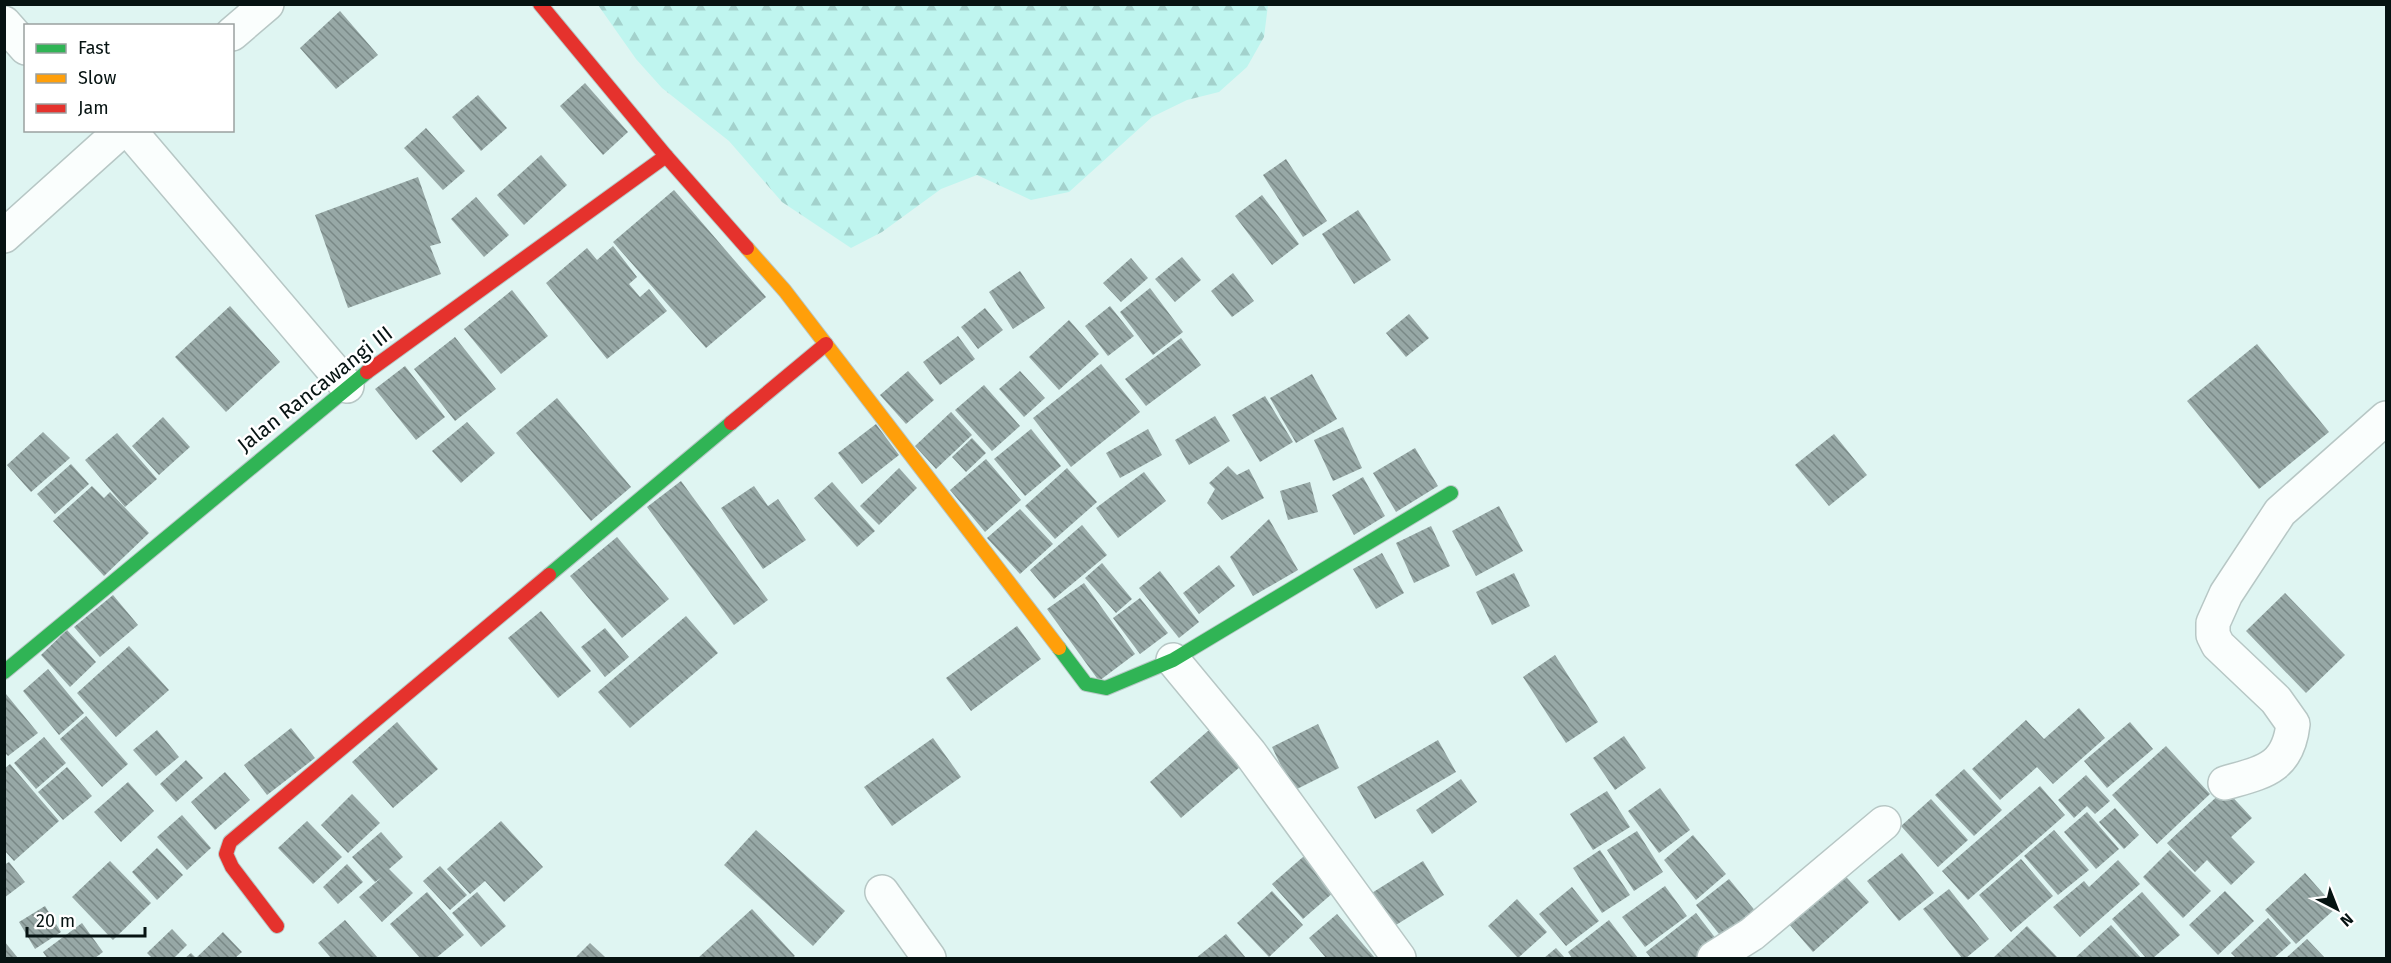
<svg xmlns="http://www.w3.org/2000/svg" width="2391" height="963" viewBox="0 0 2391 963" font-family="'Fira Sans',sans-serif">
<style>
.forest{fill:url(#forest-firs)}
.building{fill:url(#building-back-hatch)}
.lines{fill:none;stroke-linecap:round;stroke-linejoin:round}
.street-casing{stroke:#b7c7c5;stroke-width:36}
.fast-casing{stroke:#b7c7c5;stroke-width:16}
.slow-casing{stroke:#b7c7c5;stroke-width:16}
.jam-casing{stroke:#b7c7c5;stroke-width:16}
.street{stroke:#fafefd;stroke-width:33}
.fast{stroke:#30b455;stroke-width:14}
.slow{stroke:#ff9f0a;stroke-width:14}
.jam{stroke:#e5322d;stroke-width:14}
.labels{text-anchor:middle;stroke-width:5;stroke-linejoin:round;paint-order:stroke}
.street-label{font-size:21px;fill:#061312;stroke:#fff}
</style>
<defs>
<pattern id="forest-firs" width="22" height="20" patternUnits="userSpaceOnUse" patternTransform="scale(1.5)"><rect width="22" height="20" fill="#bff5ef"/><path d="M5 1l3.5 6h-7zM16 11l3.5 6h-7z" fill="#a3d1cc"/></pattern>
<pattern id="building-back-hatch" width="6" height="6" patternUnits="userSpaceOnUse" patternTransform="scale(1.5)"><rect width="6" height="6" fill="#97a8a6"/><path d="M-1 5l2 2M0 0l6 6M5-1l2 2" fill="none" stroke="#798886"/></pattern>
</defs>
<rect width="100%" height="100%" fill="#dff5f2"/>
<!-- forest -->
<path class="forest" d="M598,5h670l-4,32 -17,30 -28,25 -32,8 -35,17 -83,75 -38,8 -54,-25 -36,14 -59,43 -31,16 -69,-46 -53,-61 -67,-53 -26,-29z"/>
<!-- building -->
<g class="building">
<path d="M340,11l38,44 -42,34 -36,-41z"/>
<path d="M585,83l43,49 -25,23 -43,-49z"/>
<path d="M478,95l29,33 -26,23 -29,-34z"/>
<path d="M426,128l39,43 -22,19 -39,-42z"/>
<path d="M541,155l26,30 -43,40 -27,-30z"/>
<path d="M1286,159l41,62 -24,16 -40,-62z"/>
<path d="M418,177l23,66 -11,3 11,28 -93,34 -33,-93z"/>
<path d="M674,190l92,107 -60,51 -93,-106z"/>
<path d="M1262,195l37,49 -27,21 -37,-49z"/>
<path d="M476,197l33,38 -25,22 -33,-38z"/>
<path d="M1358,210l33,50 -37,24 -32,-50z"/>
<path d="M613,246l24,31 -8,7 11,13 9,-8 18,22 -60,48 -61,-76 41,-35 10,12z"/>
<path d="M1182,257l19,23 -26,22 -20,-23z"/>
<path d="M1131,258l17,20 -27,24 -18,-19z"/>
<path d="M1020,271l25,37 -32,21 -24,-37z"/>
<path d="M1233,273l21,28 -22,16 -21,-26z"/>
<path d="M1150,288l33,44 -30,23 -33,-43z"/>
<path d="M512,290l36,46 -47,38 -37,-45z"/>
<path d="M230,306l50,56 -54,50 -51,-55z"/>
<path d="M1110,306l24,30 -26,20 -23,-30z"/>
<path d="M985,308l18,22 -25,19 -17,-22z"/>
<path d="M1409,314l20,24 -23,19 -20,-24z"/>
<path d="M1069,320l30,34 -40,36 -30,-33z"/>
<path d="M958,336l17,23 -35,26 -17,-23z"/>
<path d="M455,337l41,52 -41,32 -41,-52z"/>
<path d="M1181,338l20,27 -55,41 -21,-27z"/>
<path d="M2257,344l72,88 -70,57 -72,-88z"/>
<path d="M1101,364l39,48 -69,55 -38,-49z"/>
<path d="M405,366l40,51 -29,23 -41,-51z"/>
<path d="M908,371l26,29 -28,24 -26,-29z"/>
<path d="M1020,371l25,27 -21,19 -25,-28z"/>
<path d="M1312,374l25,45 -41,24 -26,-45z"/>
<path d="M984,385l36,41 -28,25 -37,-41z"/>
<path d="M1265,396l28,46 -33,20 -28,-47z"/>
<path d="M557,398l74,89 -40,34 -75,-88z"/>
<path d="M951,412l21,23 -36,34 -21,-23z"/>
<path d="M1215,416l15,25 -41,24 -14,-25z"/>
<path d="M163,417l27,30 -31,28 -27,-29z"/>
<path d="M467,422l28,31 -34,30 -29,-32z"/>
<path d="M876,424l23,31 -37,29 -24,-31z"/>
<path d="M1343,427l19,41 -29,13 -19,-41z"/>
<path d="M1031,429l30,37 -36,30 -31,-37z"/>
<path d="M1148,429l14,26 -42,23 -14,-25z"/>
<path d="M43,432l27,26 -39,34 -24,-27z"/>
<path d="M117,433l40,46 -32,28 -40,-47z"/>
<path d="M1834,434l33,41 -38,31 -34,-41z"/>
<path d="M972,438l14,15 -20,19 -14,-15z"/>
<path d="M1415,448l23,38 -42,26 -23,-39z"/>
<path d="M986,459l35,41 -36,32 -35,-42z"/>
<path d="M71,464l18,20 -34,30 -18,-20z"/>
<path d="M1228,466l9,9 12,-6 15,29 -42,22 -15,-17 8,-14 -6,-6z"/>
<path d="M899,468l18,20 -38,37 -19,-19z"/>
<path d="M1067,468l30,34 -42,37 -30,-33z"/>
<path d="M1144,472l22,29 -48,37 -22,-30z"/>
<path d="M1363,477l22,39 -31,19 -22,-40z"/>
<path d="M681,481l87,119 -34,25 -87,-118z"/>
<path d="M832,482l43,49 -18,16 -43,-49z"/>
<path d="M1310,482l8,30 -30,8 -8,-29z"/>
<path d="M92,486l12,12 6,-6 39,41 -45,43 -51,-55z"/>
<path d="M754,486l14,20 10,-7 28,41 -43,29 -42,-61z"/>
<path d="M1499,506l24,45 -47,25 -24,-45z"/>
<path d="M1020,509l33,35 -33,30 -33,-36z"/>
<path d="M1269,519l29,51 -45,26 -23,-39z"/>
<path d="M1082,525l25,30 -53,44 -24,-29z"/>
<path d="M1431,526l19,40 -36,17 -18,-40z"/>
<path d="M617,537l52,62 -47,39 -52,-62z"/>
<path d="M1382,553l22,40 -28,16 -23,-40z"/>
<path d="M1102,563l30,36 -16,14 -31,-35z"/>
<path d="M1219,565l16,21 -36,28 -16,-21z"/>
<path d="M1160,571l39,51 -20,16 -40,-50z"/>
<path d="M1514,573l16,33 -38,19 -16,-33z"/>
<path d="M1084,583l51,71 -36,27 -52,-72z"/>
<path d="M2285,593l60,62 -39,38 -60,-62z"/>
<path d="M113,595l25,30 -38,32 -26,-30z"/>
<path d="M1140,598l28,35 -28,21 -27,-36z"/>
<path d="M541,611l50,60 -33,27 -50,-60z"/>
<path d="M686,616l32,37 -88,75 -32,-36z"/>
<path d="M1017,626l24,33 -70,52 -25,-33z"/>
<path d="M605,628l24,29 -24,20 -24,-30z"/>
<path d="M67,630l29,32 -26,25 -29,-32z"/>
<path d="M129,646l40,44 -53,47 -39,-44z"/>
<path d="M1555,655l43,67 -32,21 -43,-66z"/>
<path d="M48,669l36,44 -25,22 -36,-44z"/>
<path d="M6,694l32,39 -30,23 -4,-4z"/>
<path d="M2079,708l26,30 -52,46 -16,-17 -37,33 -28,-31 54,-49 18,19z"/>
<path d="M86,716l42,48 -26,23 -42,-48z"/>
<path d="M397,722l41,47 -45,39 -41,-46z"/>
<path d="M2130,722l23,27 -46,39 -23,-27z"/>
<path d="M1318,724l21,44 -46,23 -21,-44z"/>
<path d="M291,728l24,30 -48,37 -23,-30z"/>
<path d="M157,730l22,27 -23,19 -23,-26z"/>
<path d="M1209,730l32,36 -60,52 -31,-36z"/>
<path d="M1624,736l22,32 -31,22 -22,-32z"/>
<path d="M44,737l22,26 -30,26 -22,-26z"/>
<path d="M933,738l28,39 -69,49 -28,-39z"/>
<path d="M1438,740l18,32 -81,47 -18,-32z"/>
<path d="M2166,746l44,48 -53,50 -45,-49z"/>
<path d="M186,760l17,18 -27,24 -16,-18z"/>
<path d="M10,764l49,57 -45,40 -10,-11v-81z"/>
<path d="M67,767l25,29 -29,24 -25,-28z"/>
<path d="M1964,769l38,41 -28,26 -39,-41z"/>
<path d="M225,772l25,28 -35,30 -24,-28z"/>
<path d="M2086,775l24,26 -15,13 -8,-8 -13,12 -16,-18z"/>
<path d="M1461,779l16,23 -45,32 -16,-24z"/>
<path d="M128,782l26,29 -33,31 -27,-30z"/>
<path d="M2040,786l25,29 -97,85 -26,-29z"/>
<path d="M1660,788l30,42 -31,23 -31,-42z"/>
<path d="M2225,789l27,29 -21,19 24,25 -24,23 -24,-25 -12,12 -28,-29z"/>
<path d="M1607,791l23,36 -37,23 -23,-36z"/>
<path d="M352,794l28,29 -32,30 -27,-28z"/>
<path d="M1931,799l37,41 -30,27 -37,-41z"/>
<path d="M2115,808l24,27 -15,14 -25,-27z"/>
<path d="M2087,812l32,37 -23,20 -32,-37z"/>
<path d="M182,815l29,33 -24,22 -30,-33z"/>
<path d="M307,821l35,36 -29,27 -35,-36z"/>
<path d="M501,821l42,46 -39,35 -19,-21 -15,13 -23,-25z"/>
<path d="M756,830l89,81 -32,35 -89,-81z"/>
<path d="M2054,830l35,40 -31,25 -34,-39z"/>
<path d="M1637,831l26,41 -29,19 -27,-41z"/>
<path d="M381,832l22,25 -14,12 24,24 -31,29 -23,-25 23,-20 -7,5 -23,-25z"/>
<path d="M1693,835l33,39 -30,26 -32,-40z"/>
<path d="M157,848l26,27 -26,25 -25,-28z"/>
<path d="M1311,850l31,35 -39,34 -31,-35z"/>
<path d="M1600,850l30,45 -28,18 -29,-45z"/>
<path d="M2170,850l41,41 -28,27 -40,-41z"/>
<path d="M1902,853l32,40 -35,28 -32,-40z"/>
<path d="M2021,859l32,37 -42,36 -32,-37z"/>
<path d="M2118,860l22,24 -60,53 -27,-30 31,-26 5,6z"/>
<path d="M110,861l41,42 -38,37 -41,-43z"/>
<path d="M1423,861l21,34 -56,35 -21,-34z"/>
<path d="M9,862l16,20 -21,16v-33z"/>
<path d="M347,864l16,18 -25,22 -15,-17z"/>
<path d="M440,866l27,29 -17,15 -27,-29z"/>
<path d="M1837,867l32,35 -56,50 -31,-36z"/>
<path d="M2305,873l31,35 -40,36 -31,-34z"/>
<path d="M1729,879l32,39 -34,26 -31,-39z"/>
<path d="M1665,886l22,30 -42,31 -23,-30z"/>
<path d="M1572,887l27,34 -33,25 -27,-32z"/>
<path d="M1949,889l40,50 -23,19h-4l-39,-49z"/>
<path d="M1272,891l31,34 -34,32 -32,-34z"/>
<path d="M2225,891l29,30 -36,34 -29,-30z"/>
<path d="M427,892l37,43 -28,23h-16l-30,-34z"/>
<path d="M477,892l29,34 -25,21 -29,-34z"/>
<path d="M2142,892l38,43 -27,23h-7l-34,-39z"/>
<path d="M1517,899l30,33 -29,26 -30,-32z"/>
<path d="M45,906l16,26 -26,17 -16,-27z"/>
<path d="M752,909l43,47 -3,2h-94z"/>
<path d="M1696,913l24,31 -19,14h-50l-5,-6z"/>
<path d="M1337,914l38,44h-49l-17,-20z"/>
<path d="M2268,918l23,25 -17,15h-38l-5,-5z"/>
<path d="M345,920l33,38h-47l-13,-15z"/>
<path d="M1609,920l29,38h-66l-4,-6z"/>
<path d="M82,923l21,29 -8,6h-48l-4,-6z"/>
<path d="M2111,925l30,33h-66z"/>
<path d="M2027,926l31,32h-65z"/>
<path d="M172,929l15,16 -13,13h-22l-5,-5z"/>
<path d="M223,932l19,20 -7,6h-50l6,-5 5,5z"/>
<path d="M1226,934l20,24h-50z"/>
<path d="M2307,939l18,19h-39z"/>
<path d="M4,941l14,17h-14z"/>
<path d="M590,943l16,15h-31z"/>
<path d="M1556,948l9,10h-21z"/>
</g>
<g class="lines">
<defs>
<g id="street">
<path d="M4,23l22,25"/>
<path d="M232,34l35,-30"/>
<path d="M129,130l218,256"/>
<path d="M4,236l118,-106"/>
<path d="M1173,660l77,93 149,205"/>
<path d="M2225,783c38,-11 63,-14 68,-59l-17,-24 -58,-55 -5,-10v-12l13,-29 54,-82 106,-94"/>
<path d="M882,892l47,66"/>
<path d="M1714,958l38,-24 132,-111"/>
</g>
<g id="fast">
<path d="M549,575l182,-152"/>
<path d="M1059,648l27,36 20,4 67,-28 278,-167"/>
<path d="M4,672l363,-300"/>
</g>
<path id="slow" d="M747,248l38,43 274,357"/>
<g id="jam">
<path d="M540,4l126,152 81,92"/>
<path d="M367,372l299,-216"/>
<path d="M731,423l95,-79"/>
<path d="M277,926l-45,-59 -6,-13 4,-12 319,-267"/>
</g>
</defs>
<!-- street casing -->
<use href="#street" class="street-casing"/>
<!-- fast casing -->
<use href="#fast" class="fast-casing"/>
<!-- slow casing -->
<use href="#slow" class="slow-casing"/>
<!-- jam casing -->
<use href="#jam" class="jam-casing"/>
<!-- street -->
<use href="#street" class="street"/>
<!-- fast -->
<use href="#fast" class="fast"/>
<!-- slow -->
<use href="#slow" class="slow"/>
<!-- jam -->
<use href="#jam" class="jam"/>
</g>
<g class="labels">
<!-- street labels -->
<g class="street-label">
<text transform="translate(315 389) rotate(-38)" y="7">Jalan Rancawangi III</text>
</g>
</g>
<!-- border -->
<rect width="2391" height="963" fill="none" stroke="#061312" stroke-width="12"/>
<!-- legend -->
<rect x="24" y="24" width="210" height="108" fill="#ffffff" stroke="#9ba1a0" stroke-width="1.5"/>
<rect x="36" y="44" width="30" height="9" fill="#30b455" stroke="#9ba1a0" stroke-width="1.5"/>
<text x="78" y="54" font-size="18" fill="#061312">Fast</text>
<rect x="36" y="74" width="30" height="9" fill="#ff9f0a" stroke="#9ba1a0" stroke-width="1.5"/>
<text x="78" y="84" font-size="18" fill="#061312">Slow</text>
<rect x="36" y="104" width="30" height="9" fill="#e5322d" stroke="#9ba1a0" stroke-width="1.5"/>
<text x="78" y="114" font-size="18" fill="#061312">Jam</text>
<!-- north arrow -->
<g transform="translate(2337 909) rotate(138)" stroke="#ffffff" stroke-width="4.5" paint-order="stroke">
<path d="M0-4.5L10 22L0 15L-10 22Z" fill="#061312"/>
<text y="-9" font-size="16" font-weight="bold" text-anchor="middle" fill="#061312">N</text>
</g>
<!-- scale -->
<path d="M27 927v9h118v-9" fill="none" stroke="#061312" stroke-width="3"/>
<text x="36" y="927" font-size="18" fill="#061312" stroke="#ffffff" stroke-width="4.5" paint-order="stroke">20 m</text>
</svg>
